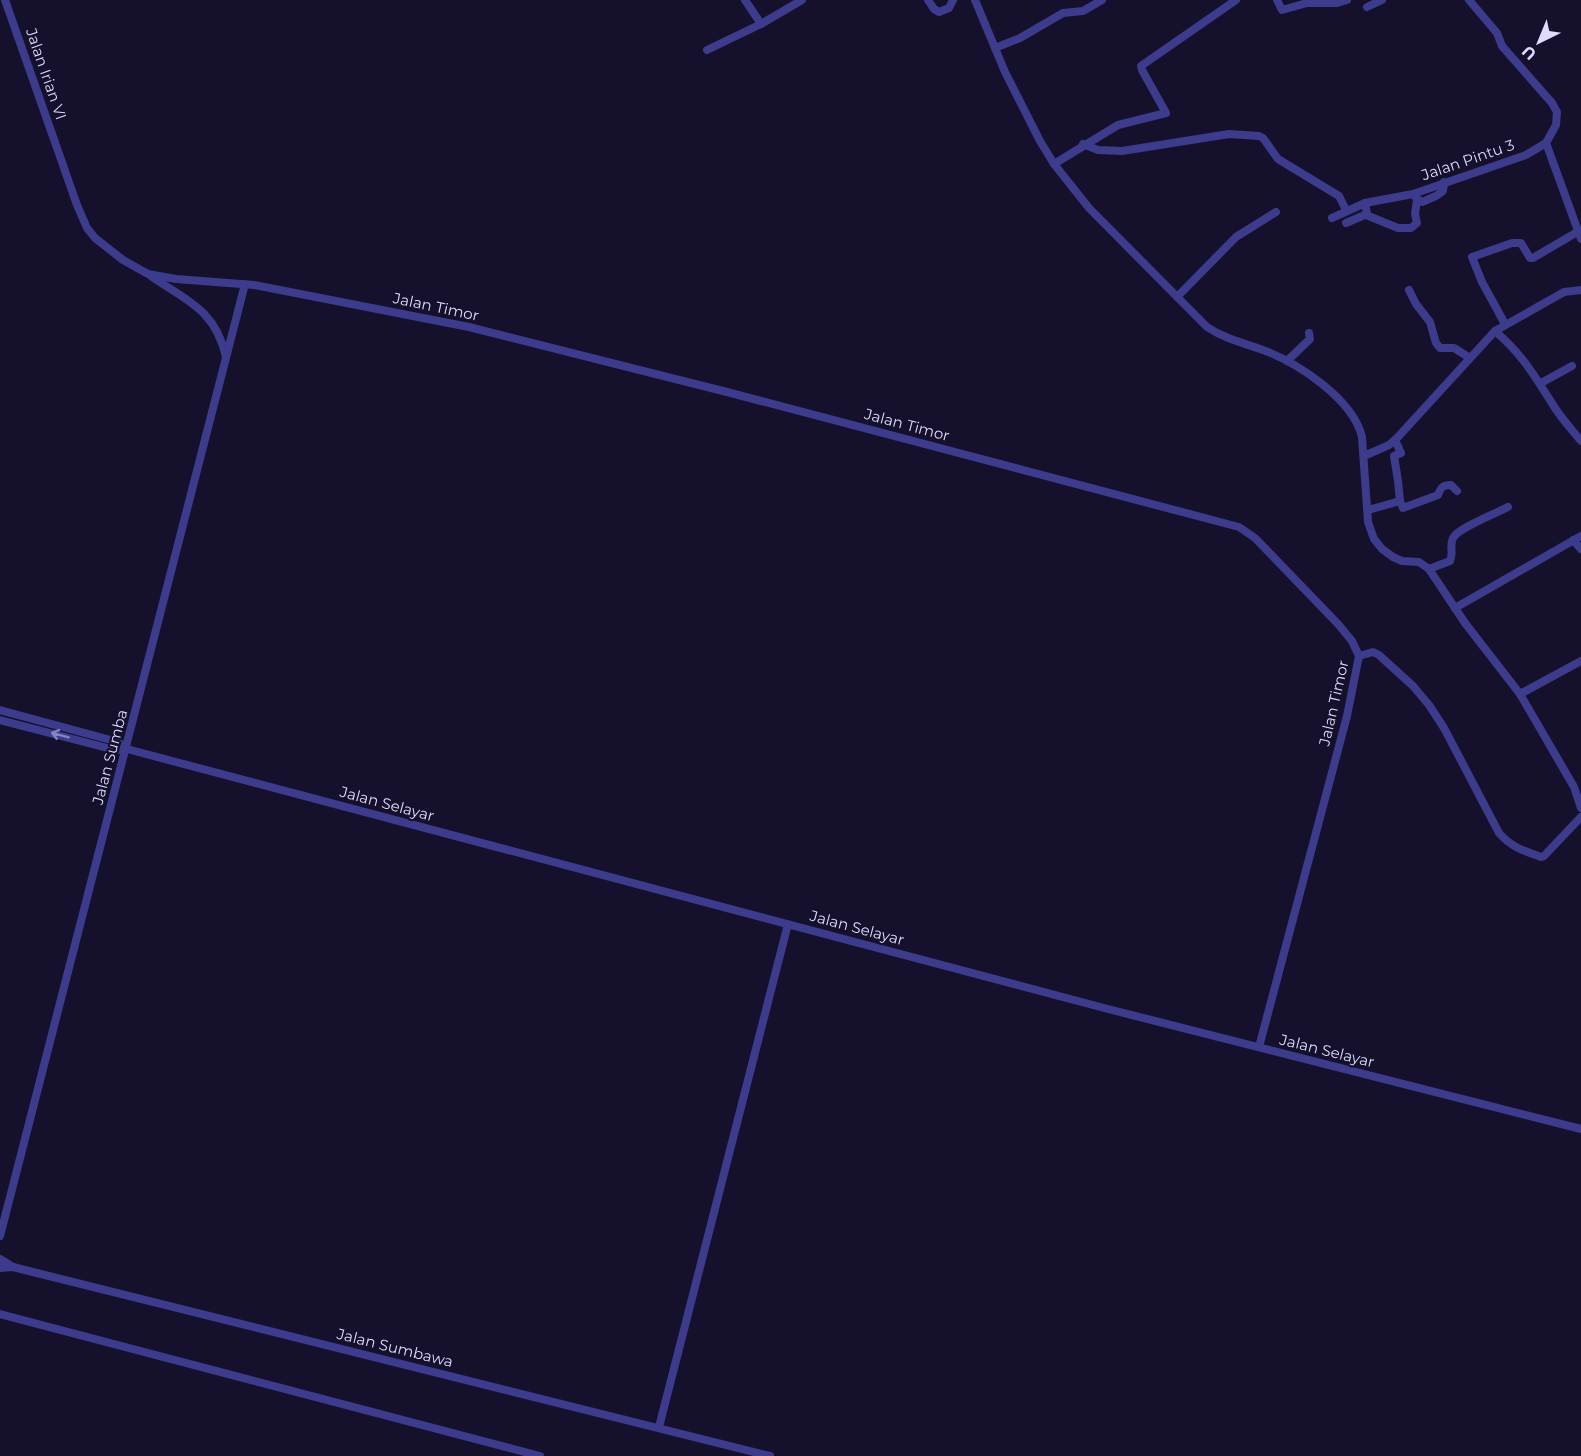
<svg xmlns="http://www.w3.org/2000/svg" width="1581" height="1456" viewBox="0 0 1581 1456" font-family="Montserrat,sans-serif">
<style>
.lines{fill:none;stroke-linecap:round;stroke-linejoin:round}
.street{stroke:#3c3b8c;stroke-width:8}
.oneway{stroke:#8583c0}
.labels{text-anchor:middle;stroke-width:4.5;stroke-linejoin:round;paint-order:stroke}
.street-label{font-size:15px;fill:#dedbff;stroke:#15112c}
</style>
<rect width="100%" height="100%" fill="#15112c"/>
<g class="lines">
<!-- street -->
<g class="street">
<path d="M5,0l72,205 10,23 8,10 28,22 25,14 28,5 78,6 215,42 258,65 512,135 16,11 83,86 14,17 7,15 -12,60 -88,331"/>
<path d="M745,0l16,24"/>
<path d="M928,0l6,9 5,3 10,-4 4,-8"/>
<path d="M975,0l30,72 35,69 14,23 35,44 118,119c18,12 37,16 56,23 35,13 90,49 99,87l6,85 6,17 8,10 11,8 9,4 17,1 10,7 36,54 55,71 54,93 7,21"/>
<path d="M1277,0l5,10 25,-7h30l10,-3"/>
<path d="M1367,7l15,-7"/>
<path d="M995,48l25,-10 43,-25 20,-2 19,-11"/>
<path d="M707,50l54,-26 41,-24"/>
<path d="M1546,143l35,96"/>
<path d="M1083,144l15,6 24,1 107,-17 30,2 4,2 15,21 61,37 7,14"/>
<path d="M1054,164l64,-39 48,-12 -24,-43 -1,-4 95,-66"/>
<path d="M1416,198l6,4 14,-6 7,-5 1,-9"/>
<path d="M1366,215l32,13h13l6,-5 -2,-9 2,-14"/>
<path d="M1332,218l33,-15 48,-9 113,-39 20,-12 10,-18 1,-13 -5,-9 -50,-57 -5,-13 -28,-33"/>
<path d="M1346,223l21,-9 -2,-11"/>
<path d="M152,277c36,24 64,34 74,80"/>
<path d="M1409,290l7,14 14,18 6,21 4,5h14l16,10"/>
<path d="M1177,297l59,-60 40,-25"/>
<path d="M1505,324l-23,-42 -10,-25 40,-14h9l9,15h3l46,-27"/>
<path d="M1495,331c29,25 40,46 60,77 8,12 17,22 26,33"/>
<path d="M1287,361l23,-22 -1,-6"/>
<path d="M1541,383l31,-17"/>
<path d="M1395,440l6,13 -7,3 4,25 2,20"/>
<path d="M1364,456l25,-11 8,-7 98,-107 69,-39 17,-2"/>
<path d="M1368,510l32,-9 3,7 35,-13c3,-8 5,-10 13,-10l6,6"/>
<path d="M1573,540l8,9"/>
<path d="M1429,569l21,-8c4,-8 -1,-15 3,-23 5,-10 44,-25 55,-31"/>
<path d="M1455,608l126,-72"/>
<path d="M1359,656l14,-4 6,3 34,31 16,19 15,23 55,105c12,14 25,18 42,24l3,-1 37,-39"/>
<path d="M1520,694l61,-33"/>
<path d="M0,710l118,32 9,7 -12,1 -115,-30"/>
<path d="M127,749l981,260 473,120"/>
<path d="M0,1236l245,-952"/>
<path d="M0,1259l13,8 757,189"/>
<path d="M0,1268l13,-1"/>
<path d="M0,1314l540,142"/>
<path d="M659,1427l129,-503"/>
</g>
</g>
<!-- one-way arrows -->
<defs><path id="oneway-shaft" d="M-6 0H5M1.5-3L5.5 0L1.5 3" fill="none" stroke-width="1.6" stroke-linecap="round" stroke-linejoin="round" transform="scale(1.5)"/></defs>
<use class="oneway" href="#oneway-shaft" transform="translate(60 735) rotate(-165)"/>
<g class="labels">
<!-- street labels -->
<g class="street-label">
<text transform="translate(46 74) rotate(71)" y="5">Jalan Irian VI</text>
<text transform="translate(1468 160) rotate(-19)" y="5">Jalan Pintu 3</text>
<text transform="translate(436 307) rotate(12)" y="5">Jalan Timor</text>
<text transform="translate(907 425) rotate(15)" y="5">Jalan Timor</text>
<text transform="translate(1334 703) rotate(-77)" y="5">Jalan Timor</text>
<text transform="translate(110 757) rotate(-75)" y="5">Jalan Sumba</text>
<text transform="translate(387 804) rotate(15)" y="5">Jalan Selayar</text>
<text transform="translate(857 928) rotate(15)" y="5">Jalan Selayar</text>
<text transform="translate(1327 1051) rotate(14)" y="5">Jalan Selayar</text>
<text transform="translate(395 1348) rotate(14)" y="5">Jalan Sumbawa</text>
</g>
</g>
<!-- north arrow -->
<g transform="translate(1539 42) rotate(223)" stroke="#15112c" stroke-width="4.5" paint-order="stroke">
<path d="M0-4.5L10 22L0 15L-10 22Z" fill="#dedbff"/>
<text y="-9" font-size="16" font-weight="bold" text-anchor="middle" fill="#dedbff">U</text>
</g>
</svg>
